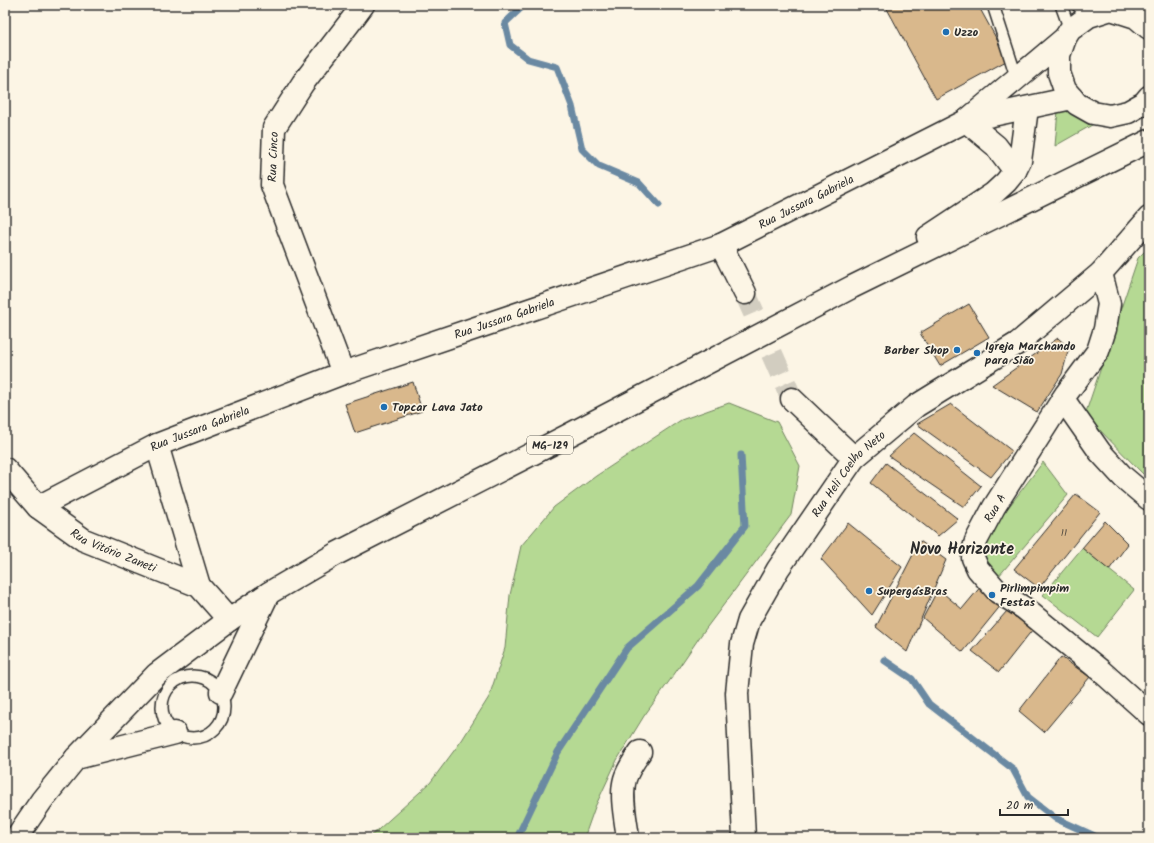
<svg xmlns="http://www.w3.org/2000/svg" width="1154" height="843" viewBox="0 0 1154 843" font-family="Kalam,sans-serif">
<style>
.green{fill:#b5d993;stroke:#70825f}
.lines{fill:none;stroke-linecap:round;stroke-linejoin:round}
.stream{stroke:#6b89a2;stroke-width:7}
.building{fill:#d9b88c;stroke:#2b2b2b}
.street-tunnel{stroke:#d2cdc0;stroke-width:22;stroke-dasharray:22 11;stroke-linecap:butt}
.lane-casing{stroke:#2b2b2b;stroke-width:14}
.street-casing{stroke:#2b2b2b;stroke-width:25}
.primary-casing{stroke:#2b2b2b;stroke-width:25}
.lane{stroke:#fcf5e5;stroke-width:11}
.street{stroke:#fcf5e5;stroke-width:22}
.primary{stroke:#fcf5e5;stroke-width:22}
.poi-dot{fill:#1f6fb2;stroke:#fcf5e5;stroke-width:1.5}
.labels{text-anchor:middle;stroke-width:3.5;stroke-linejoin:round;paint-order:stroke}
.number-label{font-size:10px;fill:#564e43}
.shield{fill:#fcf5e5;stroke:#6a6863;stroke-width:1}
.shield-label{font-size:11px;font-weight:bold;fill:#2b2b2b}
.poi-label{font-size:12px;font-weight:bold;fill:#2b2b2b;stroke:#fcf5e5;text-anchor:start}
.street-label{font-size:12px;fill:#2b2b2b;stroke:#fcf5e5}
.district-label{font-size:16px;font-weight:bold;fill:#2b2b2b;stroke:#fcf5e5}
</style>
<rect width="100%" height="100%" fill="#fcf5e5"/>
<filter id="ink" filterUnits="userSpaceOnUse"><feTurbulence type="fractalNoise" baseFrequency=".025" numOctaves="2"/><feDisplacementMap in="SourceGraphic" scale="8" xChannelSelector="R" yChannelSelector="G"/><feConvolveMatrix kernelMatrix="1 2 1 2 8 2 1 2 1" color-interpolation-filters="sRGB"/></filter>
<g filter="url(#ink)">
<!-- green -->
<g class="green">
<path d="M1059,98l40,23 -44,25z"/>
<path d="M1149,247v228l-6,-1 -58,-59 53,-157z"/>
<path d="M729,403l48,19 23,44 -9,49 -90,120 -28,41 -29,40 -27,44 -22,47 -11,31h-215l61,-55 32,-43 27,-43 16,-49 5,-53 11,-49 33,-39 42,-31 85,-56z"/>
<path d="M1043,462l25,33 -70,82 -15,-18 2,-21z"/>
<path d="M1082,548l52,42 -37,47 -54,-42z"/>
</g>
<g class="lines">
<!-- stream -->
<g class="stream">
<path d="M521,5v3l-16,15 5,22 18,14 29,8 15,39 10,43 17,17 40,17 20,22"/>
<path d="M884,660l28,19 17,25 84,65 15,28 27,21 44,20"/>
<path d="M517,838l41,-86 69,-104 71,-62 47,-60 -4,-71"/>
</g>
</g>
<!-- building -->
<g class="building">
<path d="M885,5h93l30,55 -72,39z"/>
<path d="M969,304l20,33 -49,29 -20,-33z"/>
<path d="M1058,338l11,10 -7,26 -25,38 -45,-27z"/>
<path d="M413,382l9,29 -67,22 -10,-29z"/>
<path d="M951,404l61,47 -21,26 -74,-53z"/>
<path d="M914,433l67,53 -17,21 -75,-51z"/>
<path d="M886,463l72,56 -20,17 -67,-53z"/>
<path d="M1076,494l24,18 -61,76 -25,-19z"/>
<path d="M1105,521l23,23 -19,26 -27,-22z"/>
<path d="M848,523l54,44 -30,48 -51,-56z"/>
<path d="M920,541l26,19 -39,92 -31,-25z"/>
<path d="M982,585l20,19 -39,48 -40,-34 15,-29 24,20z"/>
<path d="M1007,611l26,18 -34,43 -27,-21z"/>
<path d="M1061,657l29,20 -46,55 -25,-21z"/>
</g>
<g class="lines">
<!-- street-tunnel -->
<path class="street-tunnel" d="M745,293l47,106"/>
<defs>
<g id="lane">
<path d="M993,5l24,74"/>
<path d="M1061,5l9,25"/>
<path d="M1077,5l12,11"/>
<circle cx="193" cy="707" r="31"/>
</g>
<g id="street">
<path d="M1149,28l-13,-11 -25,-8 -22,7 -19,14 -5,8 -6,17v18l6,17 12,14 16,9 17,3 18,-4 16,-9 5,-6"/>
<path d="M969,120l103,-22"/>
<path d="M966,121l30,25 19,25"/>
<path d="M721,245l24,48"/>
<path d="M1101,273l8,31 -4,25 -7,22 -32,43 -72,113 -18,34 -2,7 -1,10 5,11 20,23 26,16 77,63 48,43"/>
<path id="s1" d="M343,373l-71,-188 2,-57 29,-45 51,-66 9,-12"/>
<path d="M792,399l62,59"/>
<path d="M1063,399l37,53 23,25 26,22"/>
<path d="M157,445l42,141"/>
<path id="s2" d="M5,469l33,38 46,33 115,46 30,34"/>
<path id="s3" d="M38,507l119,-62 186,-72 378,-128 245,-124 99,-83"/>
<path d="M628,838c-2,-17 -8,-42 -3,-59 3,-10 9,-18 15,-27"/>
<path id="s4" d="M744,838l-7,-145 5,-49 7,-24 29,-51 76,-111 62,-52 102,-63 83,-70 48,-55"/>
</g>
<g id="primary">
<path d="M928,237l65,-43 13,-12 9,-11 5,-10 7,-53"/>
<path d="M221,692l47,-98"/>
<path d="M76,758l99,-25"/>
<path d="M16,838l26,-38 34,-42 81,-84 72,-54 40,-27 67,-39 231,-118 285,-149 297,-146"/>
</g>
</defs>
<!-- lane casing -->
<use href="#lane" class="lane-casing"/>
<!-- street casing -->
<use href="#street" class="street-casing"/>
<!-- primary casing -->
<use href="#primary" class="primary-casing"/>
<!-- lane -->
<use href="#lane" class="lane"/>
<!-- street -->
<use href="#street" class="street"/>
<!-- primary -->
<use href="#primary" class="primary"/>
</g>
</g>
<!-- markers -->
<g class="poi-dot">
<circle cx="946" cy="32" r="4"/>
<circle cx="957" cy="350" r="4"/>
<circle cx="977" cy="353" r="4"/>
<circle cx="384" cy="407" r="4"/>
<circle cx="869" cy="591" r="4"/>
<circle cx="992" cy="595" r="4"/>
</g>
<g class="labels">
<!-- number labels -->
<g class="number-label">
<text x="1064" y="536">11</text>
</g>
<!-- shield labels -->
<rect class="shield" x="527" y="436" width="46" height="18" rx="3"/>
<g class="shield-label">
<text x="550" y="449">MG-129</text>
</g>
<!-- poi labels -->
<g class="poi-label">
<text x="954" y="36">Uzzo</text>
<text x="985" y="350">Igreja Marchando<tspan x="985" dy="14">para Sião</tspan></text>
<text x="949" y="354" text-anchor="end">Barber Shop</text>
<text x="392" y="411">Topcar Lava Jato</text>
<text x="1000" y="592">Pirlimpimpim<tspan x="1000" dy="14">Festas</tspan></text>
<text x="877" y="595">SupergásBras</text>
</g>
<!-- street labels -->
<g class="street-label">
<text dy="4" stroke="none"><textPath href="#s1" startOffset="229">Rua Cinco</textPath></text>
<text dy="4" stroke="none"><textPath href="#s3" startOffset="828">Rua Jussara Gabriela</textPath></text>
<text dy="4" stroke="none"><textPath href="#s3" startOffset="504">Rua Jussara Gabriela</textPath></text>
<text dy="4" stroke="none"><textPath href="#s3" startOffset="180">Rua Jussara Gabriela</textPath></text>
<text dy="4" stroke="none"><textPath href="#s4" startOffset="397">Rua Heli Coelho Neto</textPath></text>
<text transform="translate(995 508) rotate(-59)" y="4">Rua A</text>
<text dy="4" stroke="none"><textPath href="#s2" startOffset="138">Rua Vitório Zaneti</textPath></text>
</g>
<!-- district labels -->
<g class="district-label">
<text x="962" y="554">Novo Horizonte</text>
</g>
</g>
<!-- margin -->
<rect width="1154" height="843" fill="none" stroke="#fcf5e5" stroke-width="20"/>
<rect x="10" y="10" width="1134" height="823" fill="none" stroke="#2b2b2b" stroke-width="1.5" filter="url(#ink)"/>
<!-- scale -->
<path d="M1000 809v6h68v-6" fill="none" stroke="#2b2b2b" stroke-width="2"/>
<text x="1006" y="809" font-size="12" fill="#2b2b2b" stroke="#fcf5e5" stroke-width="3" paint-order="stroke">20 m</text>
</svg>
